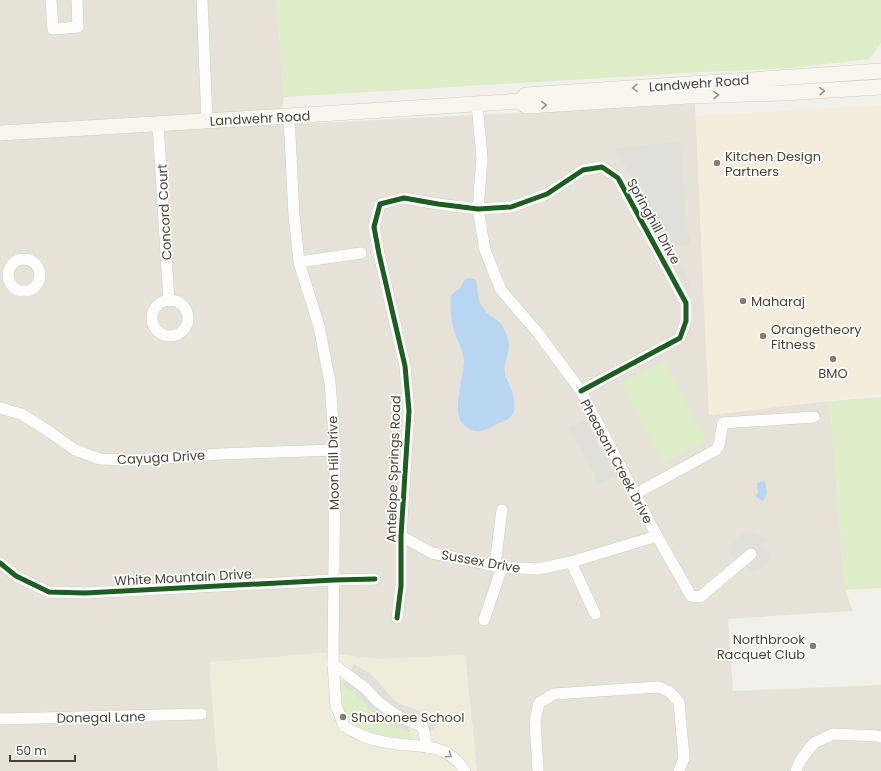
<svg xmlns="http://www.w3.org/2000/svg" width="881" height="771" viewBox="0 0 881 771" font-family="Poppins,sans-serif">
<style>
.residential{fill:#e6e2d7}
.commercial{fill:#f5eddc}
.education{fill:#efecdc}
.green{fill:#dcedc8}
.parking{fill:#e0dfda}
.water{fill:#b8d6f2}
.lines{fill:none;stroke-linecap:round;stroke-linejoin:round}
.street-casing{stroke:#cfcdc7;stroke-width:12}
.secondary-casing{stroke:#d1cec1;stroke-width:16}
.street{stroke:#fdfdfc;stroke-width:11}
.secondary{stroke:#f7f5ee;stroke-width:15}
.cycleway-casing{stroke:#fff;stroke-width:8}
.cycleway{stroke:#1b5e20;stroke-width:5}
.oneway{stroke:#979388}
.oneway2{stroke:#99968f}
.poi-dot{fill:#837f74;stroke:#fff;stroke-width:1.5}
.labels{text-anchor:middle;stroke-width:3.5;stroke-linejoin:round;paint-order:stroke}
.street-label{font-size:13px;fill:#484235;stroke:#fff}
.poi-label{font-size:13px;fill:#484235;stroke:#fff;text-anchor:start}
</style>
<rect width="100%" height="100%" fill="#f1f0ea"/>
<!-- residential -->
<path class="residential" d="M0,0h277l7,97 -5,28 416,-21 14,311 121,-14 15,189 8,21 -125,8 5,72 148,-6v86h-404l-12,-116 -86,4 -56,-6 -113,10 8,108h-218z"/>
<!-- commercial -->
<path class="commercial" d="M881,105v289l-172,21 -13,-299z"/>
<!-- education -->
<path class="education" d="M323,653l56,6 86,-4 12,116h-259l-9,-109z"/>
<!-- green -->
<g class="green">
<path d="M277,0h604v43l-12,16 -76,9 -89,4 -420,25z"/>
<path d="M664,360l42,80 -43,23 -42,-80z"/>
<path d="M881,397v191l-36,2 -15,-189z"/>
<path d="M343,679l2,1 -2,6 11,6 19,20 13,11 25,10 1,6c-28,-3 -65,-5 -71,-39 -1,-6 -2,-12 -1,-18z"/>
</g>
<!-- parking -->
<g class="parking">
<path d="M680,142l7,91 3,3v9l-21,1 -4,-8 -7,-12 -33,-61 -7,-9 -3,-8z"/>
<path d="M673,249l19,37 -6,3 -19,-36z"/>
<path d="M584,420l31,56 -18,10 -3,-6 3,-1 -28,-51z"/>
<path d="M753,532l10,4 3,4 -6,4 3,6 2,1 6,-1v3l-3,10 -4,4 -8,4 -5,1 -3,-6h-3l-4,3 -1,-12h-8l-1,-5 1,-6 6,-9 4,-3z"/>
<path d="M354,664l15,9 7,6 17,20 5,4 17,6 18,11 5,4 -7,7 -12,1 -3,-5 -6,-2v8l-24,-10 -8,-5 -24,-26 -11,-6 2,-6z"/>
</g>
<!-- water -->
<g class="water">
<path d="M470,278l6,2c2,10 1,21 8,29 3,5 9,8 14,12 6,5 10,16 11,24 0,10 -6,20 -4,30 1,4 4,7 5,11 4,10 9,26 -2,33 -3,2 -6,3 -9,4 -6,3 -12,7 -19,8 -8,1 -16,-4 -20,-11 -6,-15 3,-42 4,-58 0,-11 -7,-21 -10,-31 -3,-12 -4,-24 -3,-36l9,-7 5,-9z"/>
<path d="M765,481l2,12 -4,8 -7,-4 2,-5 -1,-9z"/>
</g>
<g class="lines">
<defs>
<g id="street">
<path d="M51,0l2,29 25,-2 -1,-27"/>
<path d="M202,0l5,121"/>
<path d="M477,104l5,54 -4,51 7,41 16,40 37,43 43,58 76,145 34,60 9,1 51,-43"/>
<path d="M289,116l5,99 5,47 20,64 11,57 5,67 -2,214 3,41 8,21c6,4 13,7 19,10 8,4 19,5 27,7 31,5 56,-2 75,28"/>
<path d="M158,124l11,177"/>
<circle cx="24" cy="275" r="16"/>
<path d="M299,262l62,-9"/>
<circle cx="170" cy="318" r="18"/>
<path d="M0,408l21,6 26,16 28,20 25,9 35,1 85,-6 115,-4"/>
<path d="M635,494l81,-44 3,-5 4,-22 91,-6"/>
<path d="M401,536l31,17 70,14 36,2 33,-7 86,-26"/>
<path d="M571,562l24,52"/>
<path d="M0,563l16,13 33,16 36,1 249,-13 41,-1"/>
<path d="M495,565l7,-55"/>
<path d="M397,618l4,-32v-50l8,-125 -4,-45 -26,-112 -5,-27 6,-23 24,-6 34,6 40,5 33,-2 36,-13 36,-24 19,-3 16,11 68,125v18l-6,17 -99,53"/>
<path d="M484,620l18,-53"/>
<path d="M333,664l32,24 13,14 18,13 27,12 4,20"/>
<path d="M0,719l201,-5"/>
<path d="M538,771l-3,-51 4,-17 15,-9 104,-7 12,5 9,10 5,56 -5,13"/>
<path d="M796,771l4,-10 14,-18 19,-9 44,2 4,1"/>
</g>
<g id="secondary">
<path d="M881,71l-355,24 -6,6 6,5 163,-10 94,-3 98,-6"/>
<path d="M0,133l289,-17 231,-15"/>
</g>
</defs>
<!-- street casing -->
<use href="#street" class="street-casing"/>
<!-- secondary casing -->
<use href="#secondary" class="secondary-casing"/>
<!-- street -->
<use href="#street" class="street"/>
<!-- secondary -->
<use href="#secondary" class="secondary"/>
<defs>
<g id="cycleway">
<path d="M0,563l16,13 33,16 36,1 249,-13 41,-1"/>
<path d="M397,618l4,-32v-50l8,-125 -4,-45 -26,-112 -5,-27 6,-23 24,-6 34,6 40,5 33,-2 36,-13 36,-24 19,-3 16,11 68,125v18l-6,17 -99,53"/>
</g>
</defs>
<!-- cycleway casing -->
<use href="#cycleway" class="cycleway-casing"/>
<!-- cycleway -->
<use href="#cycleway" class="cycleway"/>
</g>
<!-- one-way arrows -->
<defs><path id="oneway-chevron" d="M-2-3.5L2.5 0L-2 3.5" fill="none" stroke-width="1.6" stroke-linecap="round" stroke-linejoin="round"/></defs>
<g class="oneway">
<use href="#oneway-chevron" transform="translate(635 88) rotate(176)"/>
<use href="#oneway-chevron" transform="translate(822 91) rotate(-3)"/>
<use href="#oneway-chevron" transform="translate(716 95) rotate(-2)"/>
<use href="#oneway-chevron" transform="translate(544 105) rotate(-4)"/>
</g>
<use class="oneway2" href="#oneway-chevron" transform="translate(449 755) rotate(34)"/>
<!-- markers -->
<g class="poi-dot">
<circle cx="717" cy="163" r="4"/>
<circle cx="743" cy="301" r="4"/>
<circle cx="763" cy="336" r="4"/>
<circle cx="833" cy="359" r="4"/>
<circle cx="813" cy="646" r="4"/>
<circle cx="343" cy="717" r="4"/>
</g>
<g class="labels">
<!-- street labels -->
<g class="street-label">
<text transform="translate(699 83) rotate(-4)" y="5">Landwehr Road</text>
<text transform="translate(260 118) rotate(-3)" y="5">Landwehr Road</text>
<text transform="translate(164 212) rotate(-93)" y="5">Concord Court</text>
<text transform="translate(654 221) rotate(61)" y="5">Springhill Drive</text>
<text transform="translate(161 457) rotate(-3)" y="5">Cayuga Drive</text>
<text transform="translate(617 461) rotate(62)" y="5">Pheasant Creek Drive</text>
<text transform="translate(333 463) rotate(-91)" y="5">Moon Hill Drive</text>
<text transform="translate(393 469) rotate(-88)" y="5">Antelope Springs Road</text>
<text transform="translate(481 561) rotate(10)" y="5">Sussex Drive</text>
<text transform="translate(183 577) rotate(-3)" y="5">White Mountain Drive</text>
<text transform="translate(101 717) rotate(-1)" y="5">Donegal Lane</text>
</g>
<!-- poi labels -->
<g class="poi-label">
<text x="725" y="161">Kitchen Design<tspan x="725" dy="15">Partners</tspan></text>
<text x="751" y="306">Maharaj</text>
<text x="771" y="334">Orangetheory<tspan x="771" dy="15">Fitness</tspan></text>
<text x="833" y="378" text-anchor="middle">BMO</text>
<text x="805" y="644" text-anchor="end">Northbrook<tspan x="805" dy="15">Racquet Club</tspan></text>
<text x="351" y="722">Shabonee School</text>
</g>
</g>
<!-- scale -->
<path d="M10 755v6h65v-6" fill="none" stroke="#484235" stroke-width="2"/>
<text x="16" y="755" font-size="12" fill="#484235" stroke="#ffffff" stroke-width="3" paint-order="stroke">50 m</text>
</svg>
